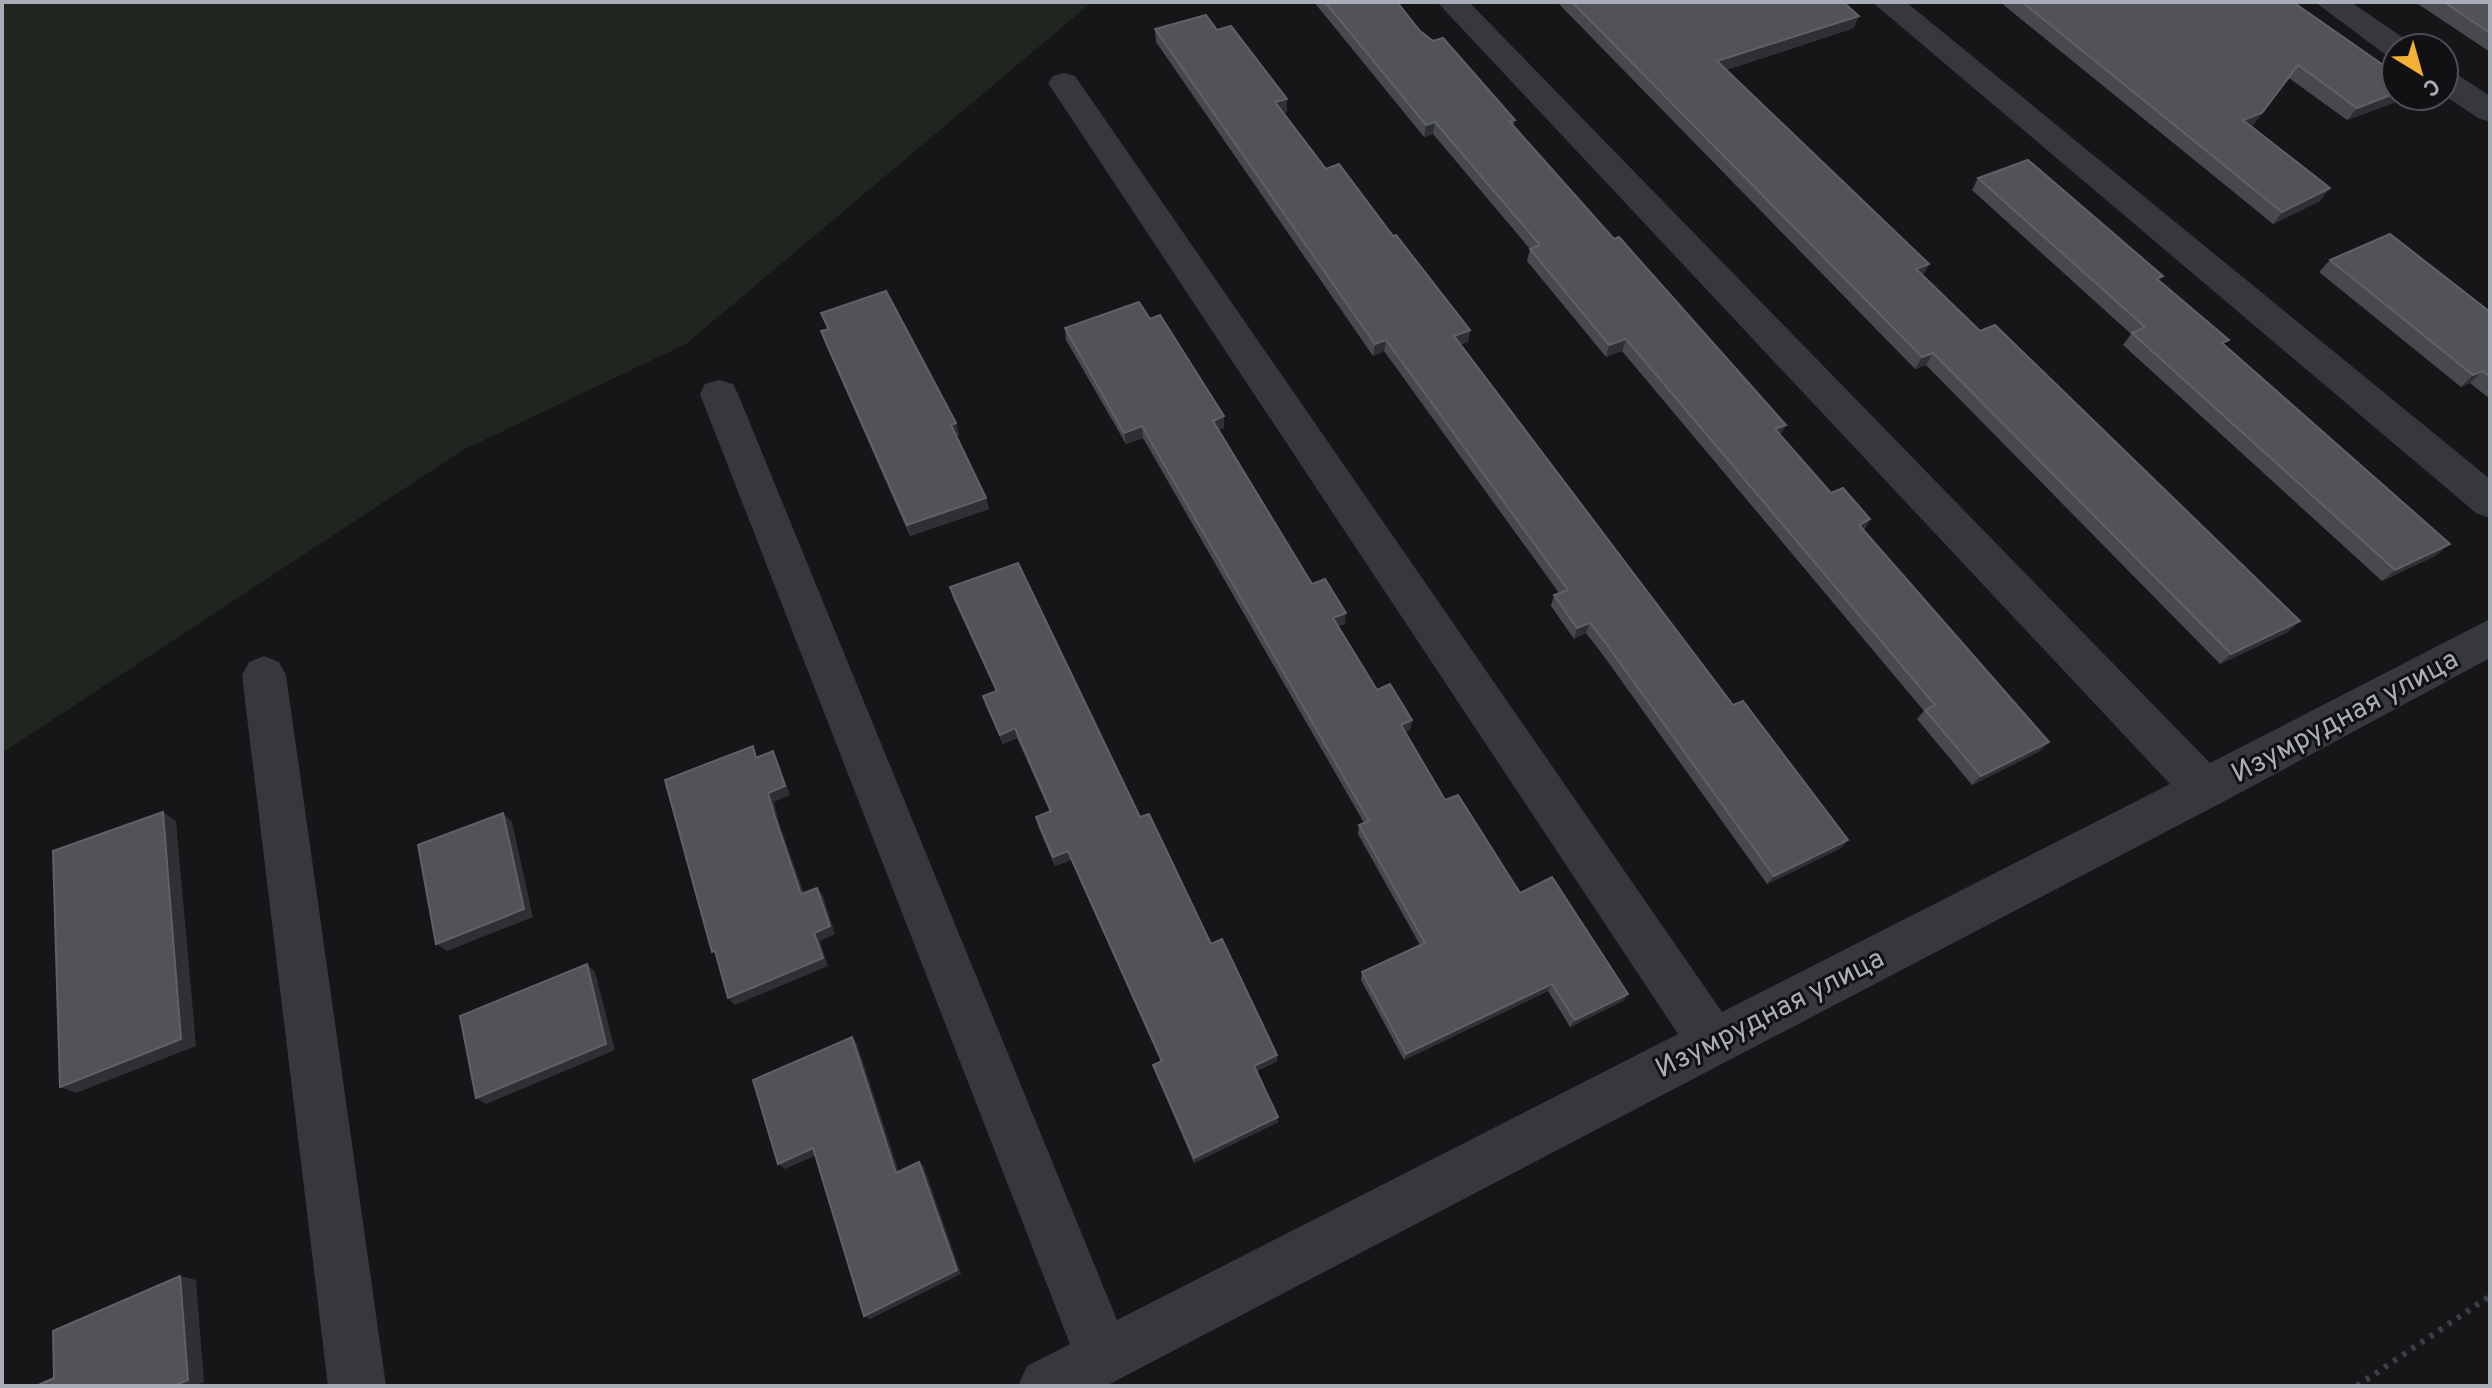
<svg xmlns="http://www.w3.org/2000/svg" width="2492" height="1388" viewBox="0 0 2492 1388" font-family="Overpass,sans-serif">
<style>
.green{fill:#1e261f}
.lines{fill:none;stroke-linecap:round;stroke-linejoin:round}
.path{stroke:#3d3f44;stroke-width:6;stroke-dasharray:4 7;stroke-linecap:butt}
.minor{fill:#37383d;fill-rule:evenodd}
.wall{fill:#47494d}
.shaded-wall{fill:#2f3033}
.building{fill:#525359;stroke:#5f6168;stroke-width:2}
.labels{text-anchor:middle;stroke-width:6;stroke-linejoin:round;paint-order:stroke}
.street-label{font-size:28px;fill:#a8adb8;stroke:#111113}
</style>
<rect width="100%" height="100%" fill="#161618"/>
<!-- green -->
<path class="green" d="M2,2h1090l-406,342 -223,106 -461,303z"/>
<g class="lines">
<!-- path -->
<path class="path" d="M2357,1386l133,-90"/>
<!-- minor -->
<g class="minor">
<path d="M1437,2h32l741,761 280,-144v39l-269,145 -1115,583h-88l9,-20 43,-22 -370,-950 5,-10 14,-4 14,4 5,10 379,926 561,-286 -630,-951 5,-7 11,-3 11,3 647,936 448,-228z"/>
<path d="M1872,2h34l584,477v39l-14,-5z"/>
<path d="M2315,2h36l57,39 5,7h-17v10l-10,-3z"/>
<path d="M2444,70l11,3 35,23v26l-12,-4 -34,-23z"/>
<path d="M264,656l15,6 7,13 100,711h-58l-86,-711 7,-13z"/>
</g>
</g>
<!-- wall -->
<g class="wall">
<path d="M1314,2h83l23,29 95,89 -2,6 101,113 172,186 -6,10 51,58 39,26 -6,11 185,212 -9,9 -68,34 -55,-66 7,-8 -302,-360 -16,6 -79,-96 3,-12 -97,-115 -9,3z"/>
<path d="M1557,2h286l11,26 -128,42 203,194 -6,11 365,357 -68,32 -294,-299 -11,4z"/>
<path d="M2000,2h293l103,94h10l-2,3 -57,21 -58,-42 -36,47 -2,1 69,75 -47,23z"/>
<path d="M2415,2h75v50z"/>
<path d="M1155,29l62,1 70,82 -4,1 43,56 67,67 77,94 -2,12 -8,3 273,360 115,135 -7,8 -74,36 -164,-229 -17,-22 -12,6 -23,-33 3,-11 5,-2 -175,-242 -11,5 -217,-314z"/>
<path d="M1978,178l182,103 277,274 -55,26 -259,-236 8,-11 -159,-144z"/>
<path d="M2330,260l160,52v87l-20,-16 -9,4 -142,-115z"/>
<path d="M821,313l135,110 3,12 -3,1 30,62 3,11 -79,27 -85,-193 -4,-12 6,-2z"/>
<path d="M1150,319l74,97v12l-6,2 94,154 33,40 -7,2 39,64 35,30 -2,10 -5,2 40,68 75,93 108,101 -5,7 -53,26 -22,-36 -144,69 -43,-80 1,-8 58,-27 -62,-111 1,-9 5,-2 -221,-385 -17,6 -60,-104 -1,-12z"/>
<path d="M950,587l190,230 71,127 66,111v6l-20,10 21,51 -84,41 -39,-92 -2,-6 8,-3 -90,-202 -16,6 -17,-40 -2,-9 14,-5 -33,-74 -14,6 -17,-38 -3,-10 13,-5 -43,-93z"/>
</g>
<!-- shaded-wall -->
<g class="shaded-wall">
<path d="M1859,16l-5,12 -141,46 4,-13z"/>
<path d="M2298,65l-45,60 -19,7 9,-12z"/>
<path d="M2396,93v3h10l-2,3 -57,21 10,-12z"/>
<path d="M1287,99v13l-12,3v-13z"/>
<path d="M1435,122l-2,12 -9,3 2,-12z"/>
<path d="M2330,188l-10,13 -47,23 9,-12z"/>
<path d="M1929,264l-7,12 -6,-7z"/>
<path d="M1470,330l-2,12 -17,6 3,-12z"/>
<path d="M1626,339l-4,12 -16,6 3,-12z"/>
<path d="M1386,340l-2,11 -11,5 2,-12z"/>
<path d="M1933,353l-7,12 -11,4 7,-12z"/>
<path d="M2483,371l-13,12 -9,4 12,-12z"/>
<path d="M1224,416v12l-11,4v-11z"/>
<path d="M956,423l3,12 -5,2 -3,-12z"/>
<path d="M1786,425l-6,11 -5,-7z"/>
<path d="M1142,426l1,12 -17,6 -2,-11z"/>
<path d="M986,498l3,11 -79,27 -3,-11z"/>
<path d="M1870,519l-7,11 -4,-5z"/>
<path d="M2450,544l-13,11 -55,26 13,-11z"/>
<path d="M1346,613l-1,11 -13,5 1,-11z"/>
<path d="M2300,621l-12,11 -68,32 11,-10z"/>
<path d="M1590,623l-4,10 -12,6 3,-11z"/>
<path d="M1412,720l-2,10 -11,5 2,-10z"/>
<path d="M1015,728l2,10 -14,6 -3,-9z"/>
<path d="M2049,742l-9,9 -68,34 9,-9z"/>
<path d="M773,751l5,10 12,34 -16,7 5,21 28,79 -6,-8 -27,-80 -6,-21z"/>
<path d="M163,812l13,9 20,225 -120,47 -16,-6z"/>
<path d="M503,813l9,9 21,95 -86,34 -11,-7z"/>
<path d="M1848,840l-7,8 -74,36 7,-8z"/>
<path d="M1068,851l3,9 -16,6 -2,-9z"/>
<path d="M817,888l6,8 12,38 -15,7 8,25 -93,39 -7,-7 86,-65z"/>
<path d="M587,964l8,8 20,78 -129,54 -10,-6z"/>
<path d="M1552,984l-4,7 -144,69 2,-6z"/>
<path d="M1628,994l-5,7 -53,26 5,-7z"/>
<path d="M852,1037l5,7 44,134 -5,-5z"/>
<path d="M1277,1055v6l-23,11v-6z"/>
<path d="M1278,1117v5l-84,41v-5z"/>
<path d="M813,1148l6,6 -34,15 -7,-5z"/>
<path d="M919,1162l5,5 37,107 -91,45 -6,-3z"/>
<path d="M180,1276l16,4 8,102 -10,4h-21z"/>
</g>
<!-- building -->
<g class="building">
<path d="M1325,2h72l23,29 13,10 10,-3 72,82 -6,1 105,118 5,-2 167,188 -11,4 56,64 12,-5 27,31 -11,6 190,217 -68,34 -56,-66 10,-5 -309,-366 -17,6 -79,-96 10,-4 -105,-123 -9,3z"/>
<path d="M1572,2h271l16,14 -142,45 212,203 -13,5 64,62 15,-6 305,296 -69,33 -298,-301 -11,4z"/>
<path d="M2022,2h271l103,72v19l-39,15 -59,-43 -36,48 -19,7 87,68 -48,24z"/>
<path d="M2444,2h46v31z"/>
<path d="M1206,15l11,15 14,-4 56,73 -12,3 51,67 13,-5 54,72 3,-1 74,95 -16,6 279,369 10,-4 105,139 -74,36 -167,-231 -17,-22 -13,5 -23,-33 14,-5 -182,-250 -11,4 -220,-315z"/>
<path d="M2028,160l135,116 -6,3 72,61 -7,3 228,201 -55,26 -263,-237 13,-6 -167,-149z"/>
<path d="M2390,234l100,78v65l-7,-6 -10,4 -143,-115z"/>
<path d="M886,291l70,132 -5,2 35,73 -79,27 -86,-194 8,-2 -8,-16z"/>
<path d="M1139,302l11,17 10,-4 64,101 -11,5 99,163 13,-5 21,34 -13,5 44,72 13,-6 22,36 -11,5 44,75 13,-5 62,98 32,-16 76,117 -53,26 -23,-36 -146,70 -44,-82 63,-29 -66,-118 10,-4 -227,-395 -18,7 -59,-105z"/>
<path d="M1018,563l122,254 9,-3 62,130 11,-5 55,116 -23,11 24,51 -84,41 -41,-93 9,-4 -94,-210 -15,6 -17,-40 15,-6 -36,-83 -15,7 -17,-39 14,-5 -47,-104z"/>
<path d="M753,746l3,12 17,-7 12,35 -17,7 6,21 27,80 16,-6 13,38 -16,7 9,25 -95,40 -13,-47 -3,1 -47,-172z"/>
<path d="M163,812l18,227 -121,48 -7,-236z"/>
<path d="M503,813l21,96 -88,35 -18,-99z"/>
<path d="M587,964l19,80 -130,54 -16,-82z"/>
<path d="M852,1037l44,136 23,-11 38,108 -93,46 -51,-168 -35,16 -25,-84z"/>
<path d="M180,1276l8,104 -15,6h-137l18,-8 -1,-47z"/>
</g>
<g class="labels">
<!-- street labels -->
<g class="street-label">
<text transform="translate(2344 715) rotate(-28)" y="10">Изумрудная улица</text>
<text transform="translate(1769 1012) rotate(-27)" y="10">Изумрудная улица</text>
</g>
</g>
<!-- border -->
<rect width="2492" height="1388" fill="none" stroke="#a8adb8" stroke-width="8"/>
<!-- north arrow -->
<g transform="translate(2420 72) rotate(143)"><circle r="38" fill="#111113" stroke="#4d4f55" stroke-width="2"/>
<path d="M0-6L14 30L0 20L-14 30Z" fill="#f2b134"/>
<text y="-12" font-size="22" font-weight="bold" text-anchor="middle" fill="#a8adb8">С</text>
</g>
</svg>
